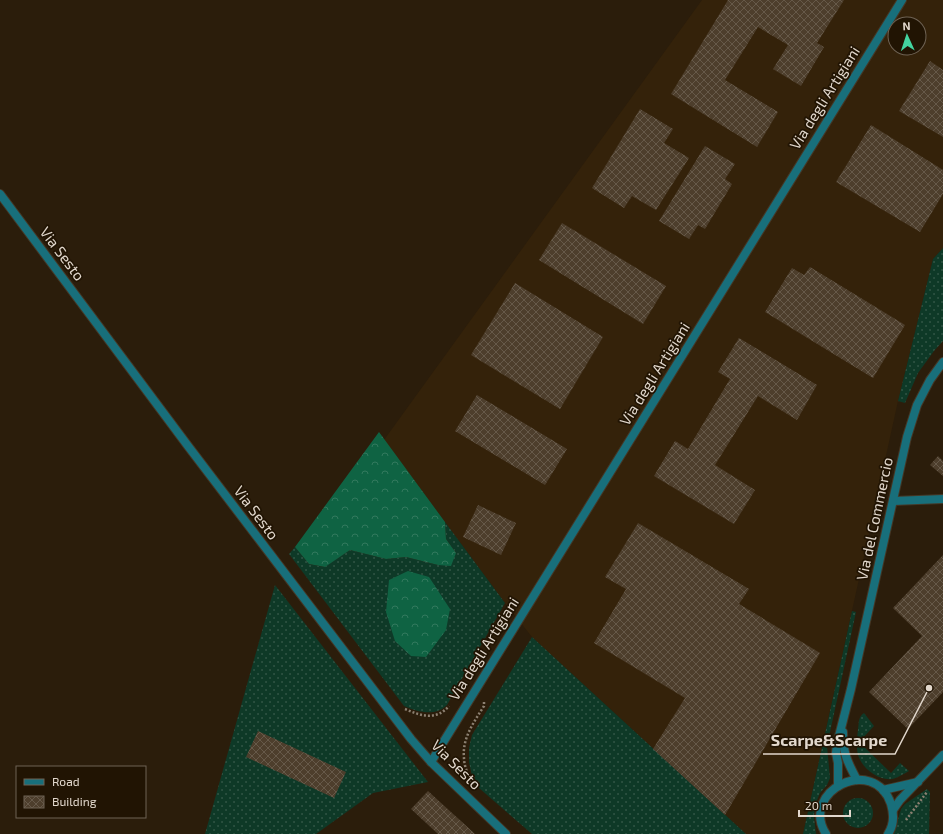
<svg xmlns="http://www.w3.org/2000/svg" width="943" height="834" viewBox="0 0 943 834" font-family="'Exo 2',sans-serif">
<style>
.built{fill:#34220a;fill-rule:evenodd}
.grass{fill:url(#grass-dots)}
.forest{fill:url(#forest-crowns)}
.building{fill:url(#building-cross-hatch)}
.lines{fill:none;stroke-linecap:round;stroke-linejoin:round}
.service-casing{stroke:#453726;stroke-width:10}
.minor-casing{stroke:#453726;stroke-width:10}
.tertiary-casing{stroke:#453726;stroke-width:10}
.path{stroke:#8c8071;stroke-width:2.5;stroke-dasharray:2 2;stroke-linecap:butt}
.service{stroke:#186f7b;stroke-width:8}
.minor{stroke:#186f7b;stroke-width:8}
.tertiary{stroke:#186f7b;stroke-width:8}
.labels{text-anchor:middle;stroke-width:3.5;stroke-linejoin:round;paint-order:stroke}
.street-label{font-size:15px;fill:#e2d8cd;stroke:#211403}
.leader{fill:none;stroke:#e2d8cd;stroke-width:1.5}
.callout-dot{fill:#e2d8cd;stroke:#211403;stroke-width:1.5}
.callout-label{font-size:16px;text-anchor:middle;font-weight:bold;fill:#e2d8cd;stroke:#211403;stroke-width:3.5;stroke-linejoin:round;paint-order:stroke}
</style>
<defs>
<pattern id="grass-dots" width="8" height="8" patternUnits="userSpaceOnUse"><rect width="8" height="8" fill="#0e3927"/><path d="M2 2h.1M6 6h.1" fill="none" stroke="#315545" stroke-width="1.8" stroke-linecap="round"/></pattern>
<pattern id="forest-crowns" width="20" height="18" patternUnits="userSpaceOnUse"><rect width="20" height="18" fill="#0f6343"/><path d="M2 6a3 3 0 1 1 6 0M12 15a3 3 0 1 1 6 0" fill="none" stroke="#32795d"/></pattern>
<pattern id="building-cross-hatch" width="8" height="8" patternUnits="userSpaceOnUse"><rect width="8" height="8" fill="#4d3e2c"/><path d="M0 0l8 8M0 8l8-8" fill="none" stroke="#665949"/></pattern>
</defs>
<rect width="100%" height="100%" fill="#2b1d0b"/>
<!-- built -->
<path class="built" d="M702,0h241v248l-10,11 -35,142 -95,433h-57l-214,-197 -27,-34 -121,-163zM895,24h24v24h-24z"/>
<!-- grass -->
<g class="grass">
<path d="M943,248v93l-9,10 -16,22 -13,30 -7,-2 35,-142z"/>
<path d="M445,522l60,81 -58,102c-12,12 -29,7 -43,1l-115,-152 6,-7 14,17 15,3 26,-17 36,9 20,-2 32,8 18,-12 -10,-14z"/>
<path d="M275,585l153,197 -55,11 -57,41h-111z"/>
<path d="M852,611l4,1 -29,134 3,32 -3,7 -7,8 -5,12 -1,12 2,17h-13z"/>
<path d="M532,637l214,197h-214l-53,-46 -7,-12 -3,-14v-14l3,-13z"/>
<path d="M864,713l10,13 -15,16 32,31 9,-10 9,8c-6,3 -11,7 -17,8 -14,2 -30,-11 -34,-24 -2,-9 -1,-17 0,-25 1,-7 0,-13 6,-17z"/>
<path d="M927,789l3,3 -1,42h-35l7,-25 4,-5z"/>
<circle cx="858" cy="813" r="15"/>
</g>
<!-- forest -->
<g class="forest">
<path d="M379,432l66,90 1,17 10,14 -5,13 -13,-1 -32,-8 -20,2 -36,-9 -25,17 -16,-3 -14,-17z"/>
<path d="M408,571l21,6 21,32 -4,21 -20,27 -15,-1 -16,-15 -9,-29 3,-32z"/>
</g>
<!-- building -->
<g class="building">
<path d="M728,0h116l-27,43 7,4 -23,39 -28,-17 15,-24 -30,-18 -33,53 53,32 -21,35 -86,-53z"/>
<path d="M930,61l13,9v67l-44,-26z"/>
<path d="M640,109l33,20 -9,14 25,15 -33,52 -24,-14 -8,12 -32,-20z"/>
<path d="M871,125l72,45v24l-23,38 -84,-50z"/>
<path d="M705,146l30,18 -10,15 7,5 -27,45 -7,-4 -9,14 -30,-18z"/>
<path d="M562,223l104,63 -23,38 -104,-64z"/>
<path d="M810,267l95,58 -32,53 -108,-66 27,-44 12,7z"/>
<path d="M515,283l88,54 -43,72 -89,-54z"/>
<path d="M739,338l78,47 -20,35 -39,-24 -43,69 40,25 -21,34 -80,-48 21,-35 13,8 42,-70 -12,-7z"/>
<path d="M477,395l90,54 -22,36 -90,-54z"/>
<path d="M938,456l5,5v15l-13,-11z"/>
<path d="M478,505l38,18 -15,32 -38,-18z"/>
<path d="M638,523l111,66 -10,15 81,49 -95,162 -72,-66 32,-51 -91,-55 32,-54 -21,-12z"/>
<path d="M943,555v137l-35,37 -39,-37 53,-56 -29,-28z"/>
<path d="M258,731l88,41 -12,26 -88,-41z"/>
<path d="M428,791l47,43h-37l-27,-25z"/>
</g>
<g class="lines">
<defs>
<path id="service" d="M893,501l50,-2"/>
<path id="minor" d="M431,762l471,-762"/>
<g id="tertiary">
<path d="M0,194l188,252 223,293 20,23 75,72"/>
<path d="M843,732c0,22 4,29 14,48"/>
<path d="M838,786v-23l-2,-10 1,-9 14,-55 56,-252 10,-32 13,-25 13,-18"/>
<path d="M883,790l35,-8"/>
<path d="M893,810l7,-10 43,-45"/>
<path d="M826,834c-27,-43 48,-80 65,-30 3,10 3,21 -3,30"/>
</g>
</defs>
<!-- service casing -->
<use href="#service" class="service-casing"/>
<!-- minor casing -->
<use href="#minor" class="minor-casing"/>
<!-- tertiary casing -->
<use href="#tertiary" class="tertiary-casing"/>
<!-- path -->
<g class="path">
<path d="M405,709c16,7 31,12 44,-3"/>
<path d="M471,782c-3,-8 -7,-16 -7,-24 -2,-20 10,-36 20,-52v-5"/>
<path d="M906,820l21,-28"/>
</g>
<!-- service -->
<use href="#service" class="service"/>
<!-- minor -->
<use href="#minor" class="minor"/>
<!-- tertiary -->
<use href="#tertiary" class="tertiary"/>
</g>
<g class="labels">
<!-- street labels -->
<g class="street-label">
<text transform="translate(825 98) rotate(-58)" y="5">Via degli Artigiani</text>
<text transform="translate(62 254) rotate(53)" y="5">Via Sesto</text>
<text transform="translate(655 374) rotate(-58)" y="5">Via degli Artigiani</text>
<text transform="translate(256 513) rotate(53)" y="5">Via Sesto</text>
<text transform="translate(875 519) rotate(-78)" y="5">Via del Commercio</text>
<text transform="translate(484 649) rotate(-58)" y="5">Via degli Artigiani</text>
<text transform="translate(456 765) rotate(45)" y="5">Via Sesto</text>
</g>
</g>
<!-- callouts -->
<path class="leader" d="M929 688L895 754H763"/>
<circle class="callout-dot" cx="929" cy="688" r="4"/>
<g class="callout-label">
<text x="829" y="746">Scarpe&amp;Scarpe</text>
</g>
<!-- legend -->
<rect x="16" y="766" width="130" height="52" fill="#211403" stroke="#6e6254"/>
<rect x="24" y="779" width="20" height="6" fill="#186f7b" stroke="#6e6254"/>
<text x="52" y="786" font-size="12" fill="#e2d8cd">Road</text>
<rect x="24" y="796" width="20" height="12" fill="url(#building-cross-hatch)" stroke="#6e6254"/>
<text x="52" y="806" font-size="12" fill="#e2d8cd">Building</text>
<!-- north arrow -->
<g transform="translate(907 36) rotate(357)"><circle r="19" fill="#211403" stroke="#6e6254"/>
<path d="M0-3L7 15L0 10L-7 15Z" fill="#43d4a0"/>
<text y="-6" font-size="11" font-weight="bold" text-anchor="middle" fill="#e2d8cd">N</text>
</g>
<!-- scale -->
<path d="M799 810v6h51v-6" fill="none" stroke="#e2d8cd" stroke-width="2"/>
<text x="805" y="810" font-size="12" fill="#e2d8cd" stroke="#211403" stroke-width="3" paint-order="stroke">20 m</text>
</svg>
